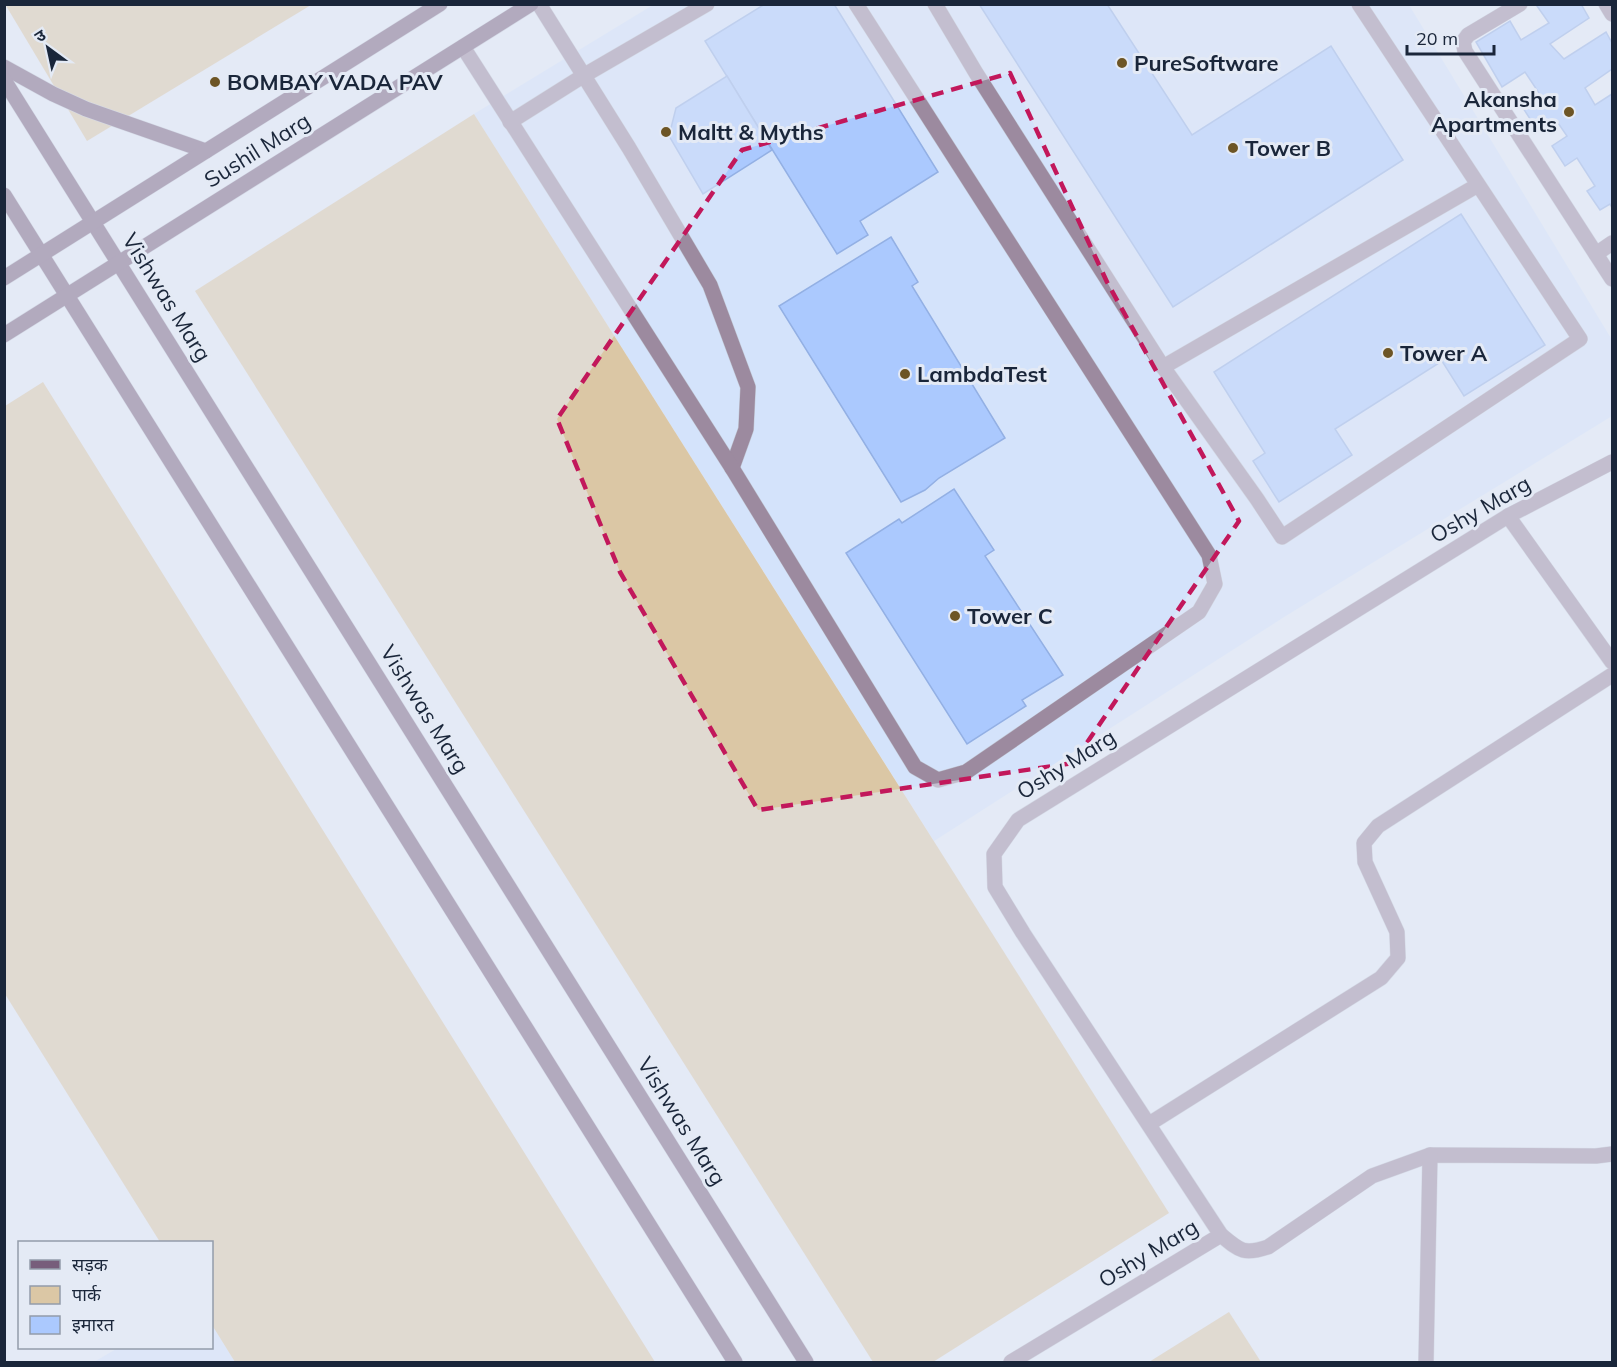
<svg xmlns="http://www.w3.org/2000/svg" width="1617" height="1367" viewBox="0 0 1617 1367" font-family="Mulish,'Noto Sans Devanagari',sans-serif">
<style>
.built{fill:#d4e3fb}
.green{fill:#dbc7a5}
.building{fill:#abc9fe;stroke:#93b0e4;stroke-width:1.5}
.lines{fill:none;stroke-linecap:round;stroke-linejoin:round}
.lane-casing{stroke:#c0c7d3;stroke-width:16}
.street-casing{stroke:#c0c7d3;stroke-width:16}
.secondary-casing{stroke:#c0c7d3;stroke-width:16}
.lane{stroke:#9c8a9f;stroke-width:15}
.street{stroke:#9c8a9f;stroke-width:15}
.secondary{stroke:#775d7b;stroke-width:15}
.marked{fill:none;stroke:#c2185b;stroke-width:4.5;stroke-dasharray:12 8;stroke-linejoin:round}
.poi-dot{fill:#6d5525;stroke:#e4eaf5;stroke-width:2}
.labels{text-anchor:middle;stroke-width:6;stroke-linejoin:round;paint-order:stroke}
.poi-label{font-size:22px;font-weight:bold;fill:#1a263a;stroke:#e4eaf5;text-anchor:start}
.street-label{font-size:22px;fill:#1a263a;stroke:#e4eaf5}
</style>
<rect width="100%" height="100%" fill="#e4eaf5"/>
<!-- built -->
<g class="built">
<path d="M653,5h756l203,335v76l-328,201 -350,224 -460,-727z"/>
<path d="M212,1325l23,37h-141l24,-14h94z"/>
</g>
<!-- green -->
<g class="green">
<path d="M5,4l306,1 -224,136z"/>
<path d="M474,114l695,1099 -236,149h-60l-678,-1071z"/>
<path d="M43,382l612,980h-420l-23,-37v-83h-52l-155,-248v-588z"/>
<path d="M1229,1312l32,50h-112z"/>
</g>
<!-- building -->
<g class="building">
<path d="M765,4h69l104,168 -78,49 8,14 -31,19 -132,-213z"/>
<path d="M979,4h128l85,131 139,-89 72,114 -230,147z"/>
<path d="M1539,4h42l8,14 -39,26 14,15 42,-27 6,11v26l-27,19 10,17 17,-11v114l-2,-4 -10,6 -13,-19 8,-5 -18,-28 -12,8 -13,-20 15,-10 -11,-16 -18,11 -17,-26 18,-12 -14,-21 -23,15 -26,-45 34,-21 11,19 28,-17 -12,-17z"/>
<path d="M727,76l45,74 -69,44 -34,-58 7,-28z"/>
<path d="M1461,214l84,131 -81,51 -22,-35 -107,68 17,26 -73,47 -26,-41 12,-8 -51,-81z"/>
<path d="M891,237l27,45 -6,4 93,152 -66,40 -14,12 -24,12 -122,-196z"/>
<path d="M954,489l40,61 -9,6 78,119 -41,25 4,6 -59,38 -121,-191 53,-34 3,4z"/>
</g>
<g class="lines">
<defs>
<g id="lane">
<path d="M539,4l90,144 81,137 38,102 -2,42 -14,39"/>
<path d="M935,4l41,69 187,294"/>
<path d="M1359,4l221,335 -298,198 -25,-38 -94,-132 315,-182"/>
<path d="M463,47l269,421 183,299 23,13 28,-8 233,-160 16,-28 -6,-29 -353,-551"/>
<path d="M510,122l73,-46 124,-72"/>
</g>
<g id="street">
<path d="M1520,4l-52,31 -5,7 2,9 147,228"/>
<path d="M1606,4l6,10"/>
<path d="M1596,254l16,-11"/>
<path d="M1508,516l104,146"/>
<path d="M1149,1124l232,-146 17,-20 -1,-26 -32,-70 -1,-19 14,-17 234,-151"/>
<path d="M1221,1235c19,16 23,20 47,12l104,-71 58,-21 166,1 16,-2"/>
<path d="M1011,1362l210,-127 -198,-302 -28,-46 -1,-33 24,-34 490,-304 104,-54"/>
<path d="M1426,1362l4,-207"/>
</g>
<g id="secondary">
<path d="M4,67l49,27 33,15 120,42"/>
<path d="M4,80l802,1282"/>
<path d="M4,195l731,1167"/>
<path d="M4,278l436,-274"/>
<path d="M4,335l527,-331"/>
</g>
</defs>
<!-- lane casing -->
<use href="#lane" class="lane-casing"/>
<!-- street casing -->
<use href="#street" class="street-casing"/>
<!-- secondary casing -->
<use href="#secondary" class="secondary-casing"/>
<!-- lane -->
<use href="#lane" class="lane"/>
<!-- street -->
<use href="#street" class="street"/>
<!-- secondary -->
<use href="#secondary" class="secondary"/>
</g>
<!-- marked area -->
<path d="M0 0H1617V1367H0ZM1010,73l97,209 132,239 -166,242 -315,47 -138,-238 -63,-153 185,-269z" fill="#e4eaf5" fill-opacity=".55" fill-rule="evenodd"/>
<path class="marked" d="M1010,73l97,209 132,239 -166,242 -315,47 -138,-238 -63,-153 185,-269z"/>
<!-- markers -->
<g class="poi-dot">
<circle cx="1122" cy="63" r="6"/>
<circle cx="215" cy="82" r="6"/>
<circle cx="1569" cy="112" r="6"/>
<circle cx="666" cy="132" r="6"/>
<circle cx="1233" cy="148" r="6"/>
<circle cx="1388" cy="353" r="6"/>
<circle cx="905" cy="374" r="6"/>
<circle cx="955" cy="616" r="6"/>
</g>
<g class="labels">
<!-- poi labels -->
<g class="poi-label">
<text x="1134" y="71">PureSoftware</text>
<text x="227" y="90">BOMBAY VADA PAV</text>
<text x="1557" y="107" text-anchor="end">Akansha<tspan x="1557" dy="25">Apartments</tspan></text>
<text x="678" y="140">Maltt &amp; Myths</text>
<text x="1245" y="156">Tower B</text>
<text x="1400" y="361">Tower A</text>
<text x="917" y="382">LambdaTest</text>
<text x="967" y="624">Tower C</text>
</g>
<!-- street labels -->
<g class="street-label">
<text transform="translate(257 150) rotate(-32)" y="8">Sushil Marg</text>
<text transform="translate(167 297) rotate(58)" y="8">Vishwas Marg</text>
<text transform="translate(1480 509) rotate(-30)" y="8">Oshy Marg</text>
<text transform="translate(425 709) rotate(58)" y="8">Vishwas Marg</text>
<text transform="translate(1066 764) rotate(-32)" y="8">Oshy Marg</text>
<text transform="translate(682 1121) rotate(58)" y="8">Vishwas Marg</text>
<text transform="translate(1148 1253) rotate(-31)" y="8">Oshy Marg</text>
</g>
</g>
<!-- border -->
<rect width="1617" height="1367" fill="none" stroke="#1a263a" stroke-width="12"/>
<!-- legend -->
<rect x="18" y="1241" width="195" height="108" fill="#e4eaf5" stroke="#939caa" stroke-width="1.5"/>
<rect x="30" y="1260" width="30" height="9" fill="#775d7b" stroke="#939caa" stroke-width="1.5"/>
<text x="72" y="1271" font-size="18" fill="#1a263a">सड़क</text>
<rect x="30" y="1286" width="30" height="18" fill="#dbc7a5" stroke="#939caa" stroke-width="1.5"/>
<text x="72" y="1301" font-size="18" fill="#1a263a">पार्क</text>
<rect x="30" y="1316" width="30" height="18" fill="#abc9fe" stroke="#939caa" stroke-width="1.5"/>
<text x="72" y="1331" font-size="18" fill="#1a263a">इमारत</text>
<!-- north arrow -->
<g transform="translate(48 48) rotate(327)" stroke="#e4eaf5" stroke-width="4.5" paint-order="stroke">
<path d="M0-4.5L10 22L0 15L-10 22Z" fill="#1a263a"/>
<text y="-9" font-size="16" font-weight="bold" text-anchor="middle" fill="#1a263a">उ</text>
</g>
<!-- scale -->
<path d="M1407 45v9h87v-9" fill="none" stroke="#1a263a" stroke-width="3"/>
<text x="1416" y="45" font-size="18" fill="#1a263a" stroke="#e4eaf5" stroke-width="4.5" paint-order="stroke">20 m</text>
</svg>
